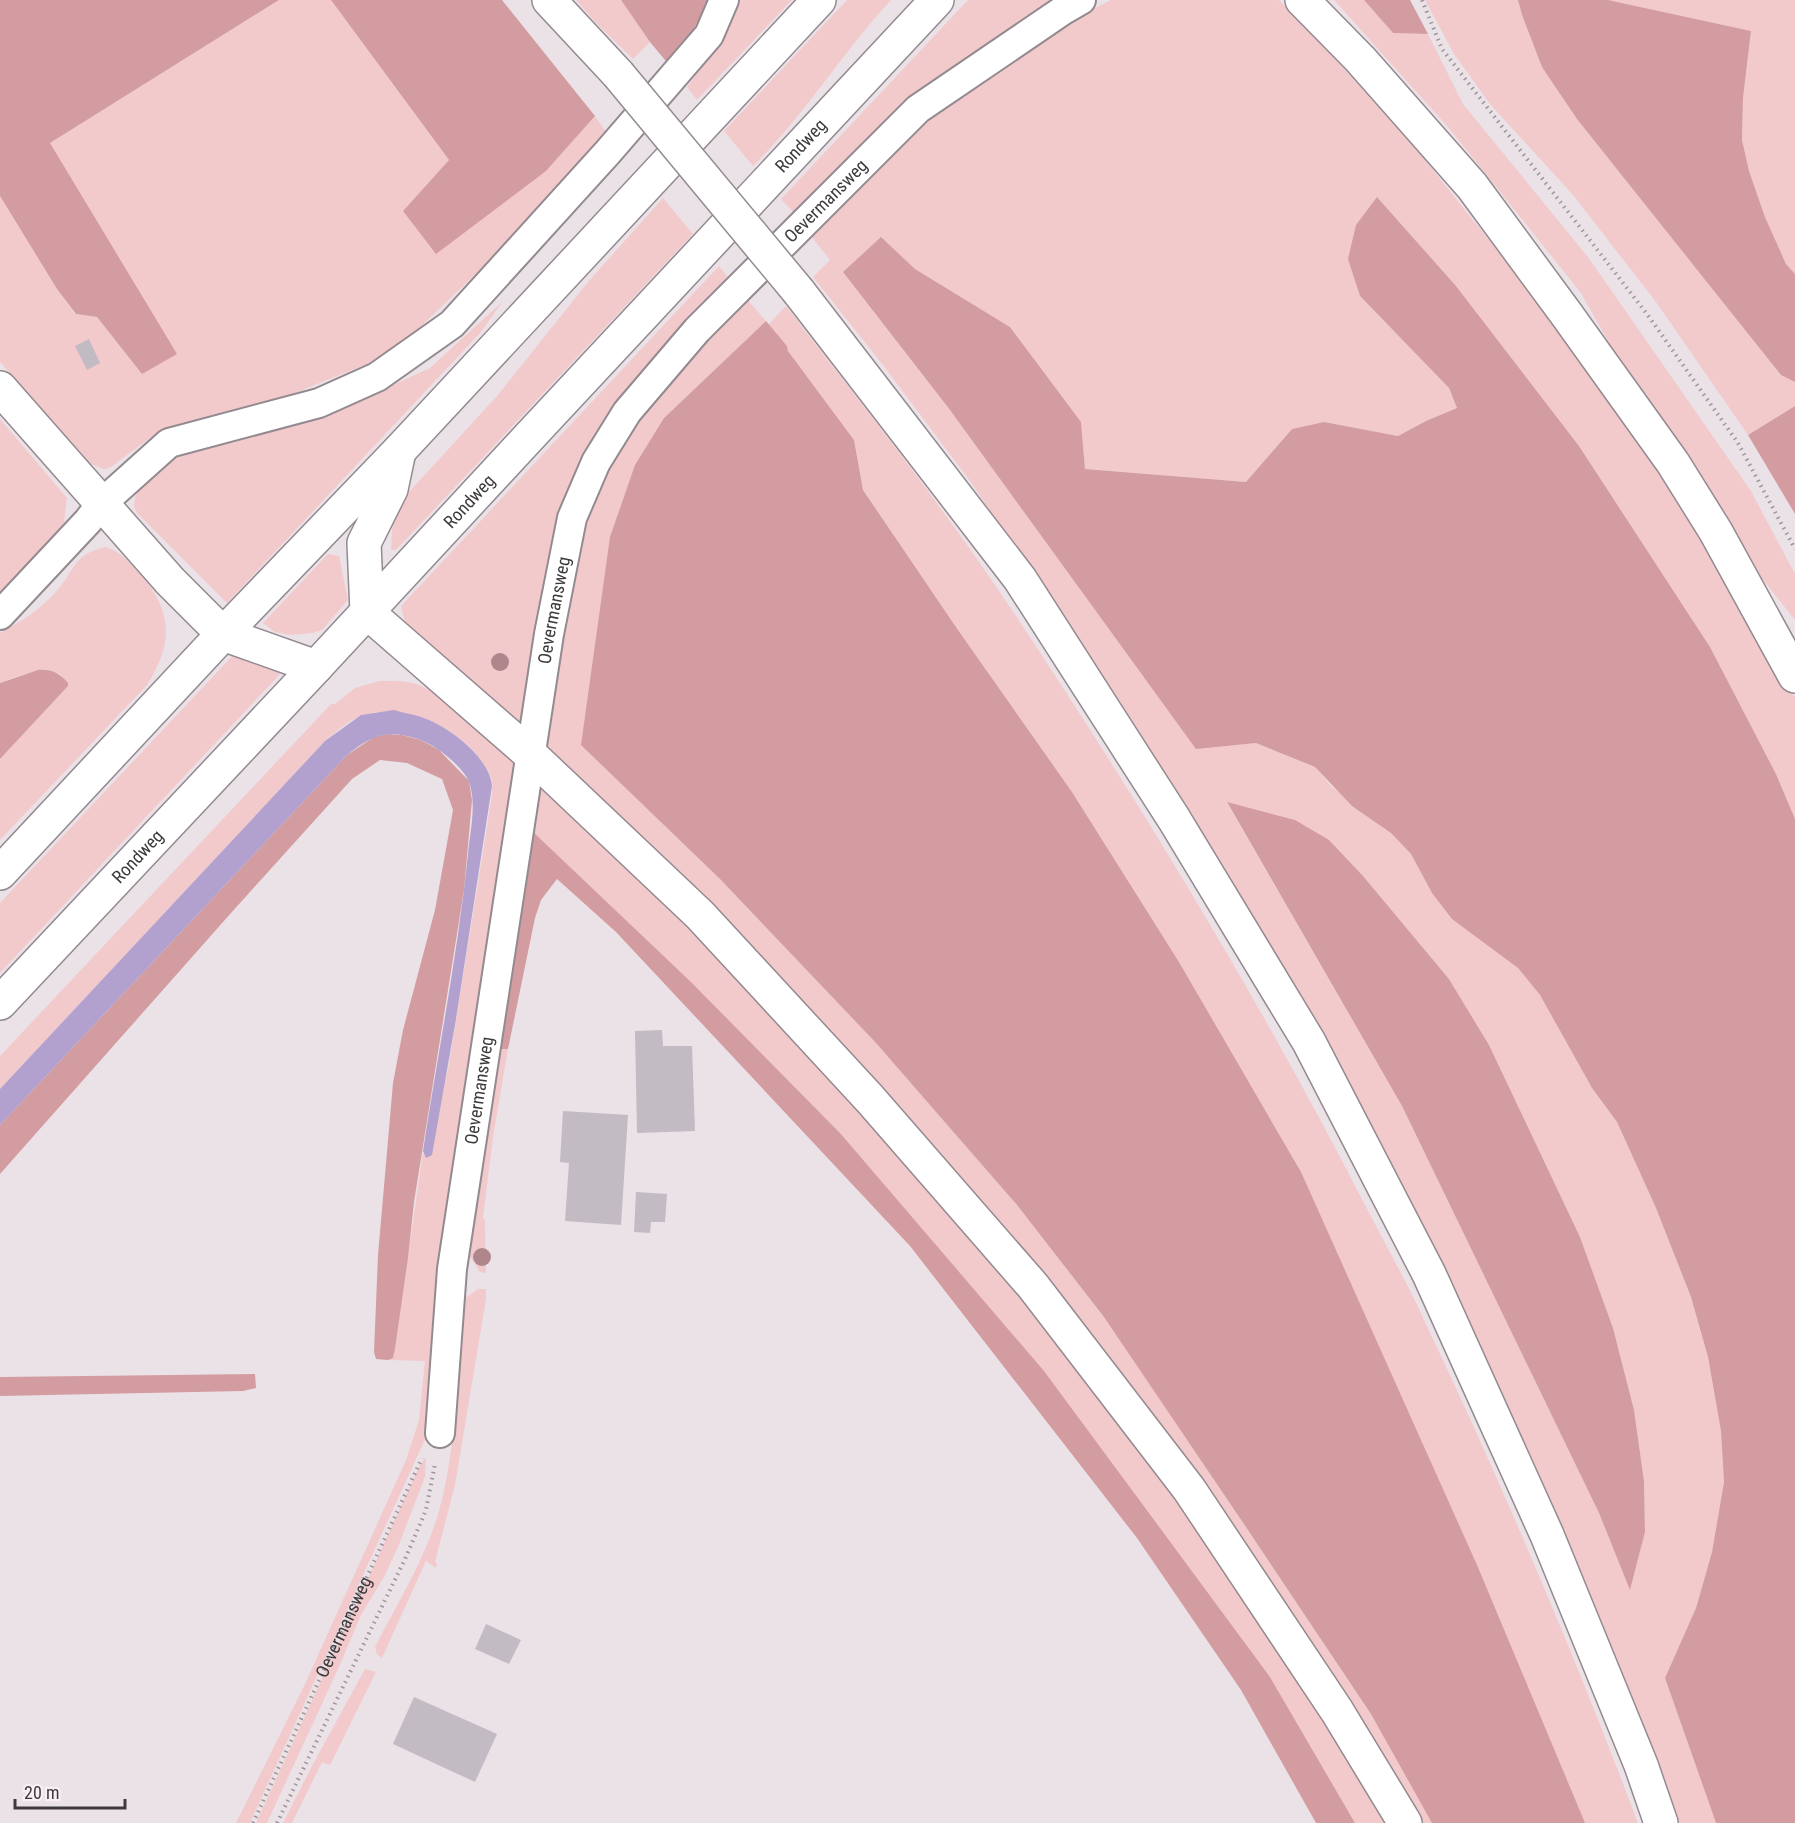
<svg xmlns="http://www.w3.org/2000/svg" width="1795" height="1823" viewBox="0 0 1795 1823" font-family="'Roboto Condensed',sans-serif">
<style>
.green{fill:#f2cacc;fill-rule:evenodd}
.forest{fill:#d39ca0}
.water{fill:#b2a1ce}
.building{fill:#c2bbc3}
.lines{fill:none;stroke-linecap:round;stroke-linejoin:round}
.street-casing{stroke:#938a90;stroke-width:32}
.secondary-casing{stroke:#938a90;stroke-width:36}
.primary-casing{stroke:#938a90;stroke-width:36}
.path{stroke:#9c9599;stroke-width:4;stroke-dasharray:1.5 4.5;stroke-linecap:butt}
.street{stroke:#fff;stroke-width:28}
.secondary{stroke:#fff;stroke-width:33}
.primary{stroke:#fff;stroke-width:33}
.secondary-bridge-casing{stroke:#938a90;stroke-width:36;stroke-linecap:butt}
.secondary-bridge{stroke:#fff;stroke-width:33}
.tree{fill:#b0868d}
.labels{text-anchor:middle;stroke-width:4.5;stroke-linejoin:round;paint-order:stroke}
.street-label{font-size:18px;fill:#3e3a3c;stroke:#f9eff5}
</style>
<rect width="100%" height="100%" fill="#ebe2e8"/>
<!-- green -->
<g class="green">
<path d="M279,0h52l118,160 -46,51 143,-40 49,-55 11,16 -99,112 -94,90 -36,26 -122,49 -83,17 -14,6 -47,35 -7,2 -13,-5 -91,-102v-166l57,93 18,25 22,3 45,57 34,-20 -126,-211z"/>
<path d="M576,0h45l29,42 -17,17 -37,-36z"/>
<path d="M741,0h51l-95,100 -10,-13 26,-35z"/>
<path d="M847,0h44c-49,53 -87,116 -138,166l-29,-35z"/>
<path d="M968,0h90l-102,65 -70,60 -90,90 -15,-16z"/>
<path d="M1111,0h168l49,51 88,98 110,137 147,201 108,182 14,29v121l-19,-45 -66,-127 -131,-201 -123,-160 -78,-88 -22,27 4,71 89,92 8,20 -31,13 -28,15 -74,-14 -32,7 -46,53 -161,-13 -4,-47 -71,-95 -95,-58 -34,-31 -38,34 107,138 246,338 60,-5 59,24 17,20 59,46 20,21 21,39 86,75 22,27 52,93 25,34 39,86 35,89 17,60 13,73 3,52 -12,70 -16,56 -31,70 51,145h-37l-39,-105 -68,-167 -111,-245 -127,-247 -128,-220 -83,-133 -153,-225 -87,-116 -70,-88 17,-17 -19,-24 117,-120 137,-93zM1227,803l102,37 34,36 86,103 40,66 91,192 33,91 21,82 10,71 1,51 -15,57 -31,-76 -197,-407z"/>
<path d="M1334,0h30l29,33 35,1 35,70 125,153 163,234 44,83v46l-55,-69 -73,-118 -53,-81 -33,-59 -133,-166z"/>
<path d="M1425,0h93l4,15 20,52 239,308 14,7v24l-47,29 -92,-133 -83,-107 -83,-91 -36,-50z"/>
<path d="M1608,0h187v274l-9,-10 -21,-47 -16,-46 -7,-31 1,-42 8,-67z"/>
<path d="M663,198l30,36 -297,316h-5l2,-35 4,-10 100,-109 91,-114z"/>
<path d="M719,266l12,15 -119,135 -92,308 -114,-97 -5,-21z"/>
<path d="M747,299l19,22 -102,97 -82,327 138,134 156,164 141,162 87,112 197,-145 -122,-210 -107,-170 -114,-162 -95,-140 -9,-50 -66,-89 -1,-5 -19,-21 18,-19c79,102 159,203 230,310 126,190 245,386 349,589 20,39 42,77 60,117 78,164 149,331 213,501h-217l-259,-386 -618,-686 35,-217 17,-45 45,-75z"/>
<path d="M503,301l-22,31 -254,271 -90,-90 -3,-7 1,-9 7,-13 33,-28 111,-29 72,-26 72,-33z"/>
<path d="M0,419l67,79 -3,25 -49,60 -15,14z"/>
<path d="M106,547c16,6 21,13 32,25 35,38 36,70 9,113l-147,155v-81l68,-73 -8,-12c-22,-7 -39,1 -60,9v-50c20,-11 37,-21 53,-38 22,-22 18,-41 53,-48z"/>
<path d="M328,554l11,2 9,44 -26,30 -10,3 -22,2 -15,-3 -12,-9z"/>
<path d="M237,651l44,22 -281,300v-70z"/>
<path d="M379,681c13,0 25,-1 37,3 34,12 73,52 101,75l-37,253 -35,199 -18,224 -177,388h-14l69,-139 101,-224 13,-40 6,-59 -37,-1 5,-2 2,-9 28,-198v5l25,-86 40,-250c1,-12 7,-30 3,-42 -17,-44 -83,-77 -127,-63 -15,4 -27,17 -39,26l-325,348v-33l331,-352h4l20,-16z"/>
<path d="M541,780l117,112 293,313 263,340 176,278h-35l-85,-146 -430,-544 -149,-151 -161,-153z"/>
<path d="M493,1049h15l-15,88 -10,81 2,2 1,53 -6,-1 -15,-23z"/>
<path d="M478,1289h8v10l-31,186 -20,77 2,1 -1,5 -10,-7 -44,97 -5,-4 -2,-7c21,-41 52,-92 64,-136 19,-68 17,-140 21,-209z"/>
<path d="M426,1457l-1,20 -27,70 -13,28 -24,40 -22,52 -72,156h-11l164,-358z"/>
<path d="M365,1669l11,3 -46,93 -8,-3 -30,61h-9l29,-57z"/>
</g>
<!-- forest -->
<g class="forest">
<path d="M0,0h279l-229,143 127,211 -35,20 -45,-57 -21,-3 -19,-25 -57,-93z"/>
<path d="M331,0h171l93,116 -49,55 -110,83 -33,-43 46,-51z"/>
<path d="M621,0h88l-20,38 -19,28 -20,-24z"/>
<path d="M1364,0h46l18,34 -35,-1z"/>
<path d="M1518,0h90l143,31 -8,67 -1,42 7,31 16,46 21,47 9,10v108l-14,-7 -204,-256 -35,-52 -20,-52z"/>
<path d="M1377,197l79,89 123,160 131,201 66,127 19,45v1004h-79l-51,-145 31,-70 16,-56 12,-70 -3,-51 -13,-74 -17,-60 -35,-89 -39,-86 -25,-34 -52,-93 -22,-27 -66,-49 -20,-26 -21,-39 -20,-21 -39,-27 -37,-39 -59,-24 -60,6 -246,-339 -107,-138 38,-35 34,32 95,58 71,95 4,47 161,13 46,-53 32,-7 74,14 28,-15 31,-13 -8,-20 -89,-92 -12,-37 8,-34z"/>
<path d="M766,321l21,25 1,5 66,89 9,50 95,140 114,162 107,170 122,210 176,393 108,258h-153l-61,-109 -123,-184 -144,-213 -87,-112 -141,-162 -156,-164 -139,-134 29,-208 25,-72 29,-47z"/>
<path d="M1795,406v108l-47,-79z"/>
<path d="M38,670c14,-1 21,3 30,13v3l-68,73v-76z"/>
<path d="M387,734l15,1 19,5 18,10 30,31 3,19 -8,90 -50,312 -6,56 -13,91 -2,9 -5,2 -12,-1 -2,-7 4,-97 15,-172 10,-53 32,-120 18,-100 -11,-31 -35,-16 -27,-3 -28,19 -121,134 -231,261v-49l347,-370 27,-18z"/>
<path d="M1227,802l68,18 34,20 34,36 86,103 40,66 91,192 33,91 21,82 10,71 1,51 -15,58 -31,-77 -197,-407z"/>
<path d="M530,829l161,153 149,151 204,238 226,306 85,146h-39l-75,-133 -104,-152 -227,-292 -294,-314 -59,-53 -16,21 -6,18 -27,131h-15z"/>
<path d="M255,1374l1,14 -13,3 -243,5v-19z"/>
</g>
<!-- water -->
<path class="water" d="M394,710c9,3 18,4 27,7 27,9 68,39 71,69l-36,233 -24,136 -6,3 -3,-7c15,-99 35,-198 45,-297 2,-22 9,-50 1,-72 -7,-17 -35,-38 -51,-43 -31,-10 -46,-4 -71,16l-347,370v-36l325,-348 36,-26z"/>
<!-- building -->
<g class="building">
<path d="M89,339l11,24 -13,7 -12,-24z"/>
<path d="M662,1030l1,16h29l3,85 -58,2 -2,-102z"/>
<path d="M563,1111l65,4 -7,110 -56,-4 4,-58 -9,-1z"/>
<path d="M636,1192l31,2 -2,28h-14l-1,11 -16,-1z"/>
<path d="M486,1624l35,16 -12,24 -34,-15z"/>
<path d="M414,1697l83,37 -22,48 -82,-38z"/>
</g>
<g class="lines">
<defs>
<g id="street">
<path d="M0,615l88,-94 13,-17 68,-61 150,-40 58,-26 75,-53 156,-172 101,-117 15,-35"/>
<path id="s2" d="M440,1433l12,-164 97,-635 23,-116 24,-56 31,-50 70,-82 221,-221 144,-98 19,-11"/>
</g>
<g id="secondary">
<path d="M549,0l69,74"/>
<path d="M799,292l221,287 154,240 135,223 120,232 118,261 94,230 20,58"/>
</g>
<g id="primary">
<path d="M1302,0l58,59 112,127 95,129 106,148 43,69 79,144"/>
<path d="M0,388l170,193 53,53 93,33"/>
<path d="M399,451l-8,38 -27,54 3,69 164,143 169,160 170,184 163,187 156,203 148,222 68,112"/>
<path d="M0,873l223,-239 176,-183 420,-451"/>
<path id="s3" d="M0,1003l316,-336 213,-230 408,-437"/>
</g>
</defs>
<!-- street casing -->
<use href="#street" class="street-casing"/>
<!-- secondary casing -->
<use href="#secondary" class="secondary-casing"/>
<!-- primary casing -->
<use href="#primary" class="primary-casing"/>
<!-- path -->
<g class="path">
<path d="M1422,0l20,49 205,265 91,129 57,106"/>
<path id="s1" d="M253,1823l169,-365"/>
<path d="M277,1823l128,-264 21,-49 9,-46"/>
</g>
<!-- street -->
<use href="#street" class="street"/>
<!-- secondary -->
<use href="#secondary" class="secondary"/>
<!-- primary -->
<use href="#primary" class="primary"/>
<defs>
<path id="secondary-bridge" d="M618,74l181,218"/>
</defs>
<!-- secondary-bridge casing -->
<use href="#secondary-bridge" class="secondary-bridge-casing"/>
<!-- secondary-bridge -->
<use href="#secondary-bridge" class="secondary-bridge"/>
</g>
<!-- trees -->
<g class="tree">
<circle cx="500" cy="662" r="9"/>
<circle cx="482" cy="1257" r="9"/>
</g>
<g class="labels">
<!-- street labels -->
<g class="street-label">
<text dy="6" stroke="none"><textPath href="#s3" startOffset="1173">Rondweg</textPath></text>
<text dy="6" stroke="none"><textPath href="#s2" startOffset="1335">Oevermansweg</textPath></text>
<text dy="6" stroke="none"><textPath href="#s3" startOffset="687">Rondweg</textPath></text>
<text dy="6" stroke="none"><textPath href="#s2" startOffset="831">Oevermansweg</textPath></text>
<text dy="6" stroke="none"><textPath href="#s3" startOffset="201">Rondweg</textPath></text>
<text dy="6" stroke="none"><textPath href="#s2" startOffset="345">Oevermansweg</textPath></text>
<text dy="6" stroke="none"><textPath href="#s1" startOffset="216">Oevermansweg</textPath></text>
</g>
</g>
<!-- scale -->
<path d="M15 1799v9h110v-9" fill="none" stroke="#3e3a3c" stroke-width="3"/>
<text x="24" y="1799" font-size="18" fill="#3e3a3c" stroke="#f9eff5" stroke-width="4.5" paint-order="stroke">20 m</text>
</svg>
